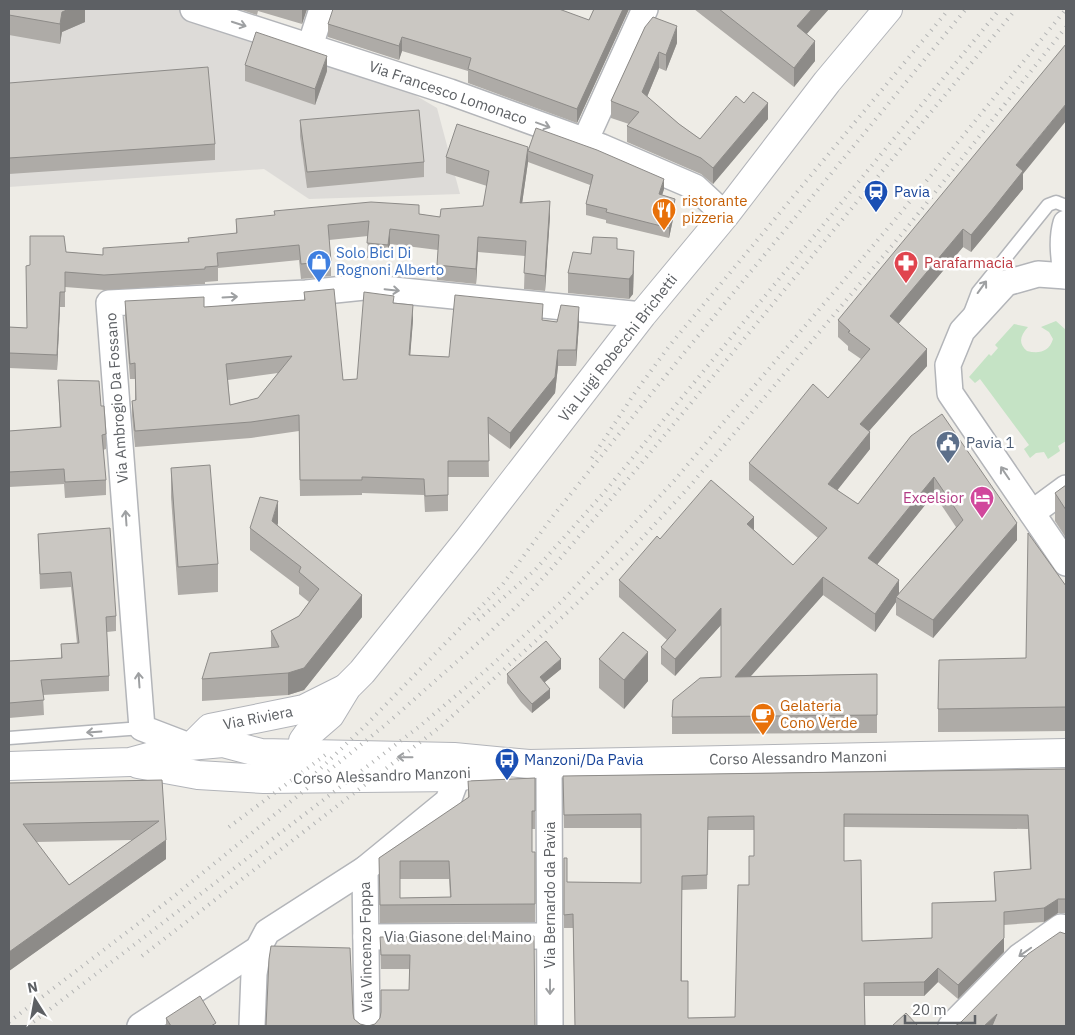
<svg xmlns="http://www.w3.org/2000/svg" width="1075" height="1035" viewBox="0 0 1075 1035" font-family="'IBM Plex Sans',sans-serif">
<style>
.industrial{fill:#dddbd8}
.green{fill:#c5e3c5}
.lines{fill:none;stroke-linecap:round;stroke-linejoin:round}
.lane-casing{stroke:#b3b5b9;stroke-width:15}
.street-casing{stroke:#b3b5b9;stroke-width:28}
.secondary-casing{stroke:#b2b4b9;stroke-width:30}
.lane{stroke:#fff;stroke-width:12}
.street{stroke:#fff;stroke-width:25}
.secondary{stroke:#fff;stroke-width:28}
.rail{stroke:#b3b4b4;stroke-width:4;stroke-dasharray:1 6;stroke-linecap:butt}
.wall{fill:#aeaba7;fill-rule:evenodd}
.shaded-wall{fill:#8d8b88}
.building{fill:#cac7c2;stroke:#8d8b88;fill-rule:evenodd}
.oneway{stroke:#9ea0a2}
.labels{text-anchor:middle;stroke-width:5;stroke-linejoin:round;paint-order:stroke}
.street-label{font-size:15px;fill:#5d6064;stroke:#fff}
.transit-label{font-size:15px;fill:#164399;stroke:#fff;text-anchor:start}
.food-label{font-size:15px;fill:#c56008;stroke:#fff;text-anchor:start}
.shop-label{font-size:15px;fill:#366cbe;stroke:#fff;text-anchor:start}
.health-label{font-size:15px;fill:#be3a42;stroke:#fff;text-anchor:start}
.service-label{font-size:15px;fill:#4e5e75;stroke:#fff;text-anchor:start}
.hotel-label{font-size:15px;fill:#b23c85;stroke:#fff;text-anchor:end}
</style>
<rect width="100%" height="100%" fill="#eeece6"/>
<!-- industrial -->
<path class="industrial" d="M9,9h227l73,24 128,75 23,86 -151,5 -45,-30 -255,18z"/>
<!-- green -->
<path class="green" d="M1056,321l10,9v111l-8,5 2,5 -12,8 -4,-7 -8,1 -6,5 -6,-9 5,-4 -49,-66 -5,4 -6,-6 20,-23 2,2 7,-8 -3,-3 19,-21 14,3c-8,9 -10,16 -1,24 12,3 22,1 26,-12l-4,-7 -8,-5z"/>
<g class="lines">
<defs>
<g id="lane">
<path d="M970,313l8,-21 70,-87 8,-3 10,4"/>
<path d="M9,738l133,-10"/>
</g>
<g id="street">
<path d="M193,9l257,83 152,55 93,40 30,28"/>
<path d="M310,46l12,-37"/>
<path d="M585,141l60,-132"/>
<path d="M1066,276l-28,-2 -32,9 -44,48 -14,34 2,28 116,170"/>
<path d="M1066,276c-2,-18 -5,-36 0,-53"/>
<path d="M1032,513l34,-25"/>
<path d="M189,746l-47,-18 -33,-425 197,-10 58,-6 278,28"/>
<path d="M549,764l1,262"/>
<path d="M365,869l2,157"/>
<path d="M366,937l179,-1"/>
<path d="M140,1026l118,-77 9,-17 98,-63 83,-68 9,-24 -3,-20"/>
<path d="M252,1026l2,-52 4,-25"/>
<path d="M951,1026l68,-69 42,-30 5,1"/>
</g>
<g id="secondary">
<path d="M197,741l13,-13 94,-19 42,-21"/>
<path d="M307,755l-5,-6 1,-8 5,-7 22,-19 17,-28 15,-15 106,-132 174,-225 83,-100 102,-133 61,-73"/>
<path d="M138,764l60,11 66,4 193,-2 39,-7"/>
<path d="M9,766l121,-4 59,-16 34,-3 38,10 193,4 75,7 537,-11"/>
</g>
</defs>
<!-- lane casing -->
<use href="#lane" class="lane-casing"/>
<!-- street casing -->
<use href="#street" class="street-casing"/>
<!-- secondary casing -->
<use href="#secondary" class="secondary-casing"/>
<!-- lane -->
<use href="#lane" class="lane"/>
<!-- street -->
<use href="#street" class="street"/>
<!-- secondary -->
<use href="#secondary" class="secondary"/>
<!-- rail -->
<g class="rail">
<path d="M592,458l42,-64 36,-49 279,-336"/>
<path d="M478,620l57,-50 72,-81 393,-480"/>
<path d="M316,773l50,-48 137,-141 50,-68 127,-158 286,-349"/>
<path d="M229,827l99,-74"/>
<path d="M142,956l298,-229 129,-116 62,-61 59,-64 216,-257 160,-202"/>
<path d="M9,1022l159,-121 216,-175 103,-91 31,-30 34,-37 88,-103 376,-456"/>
<path d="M28,1026l392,-300 65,-55 76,-69 112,-120 221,-261 172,-212"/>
</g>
</g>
<!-- wall -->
<g class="wall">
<path d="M9,9h76v13l-23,10 -2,12 -51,-9z"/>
<path d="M239,9h68l-5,15 -44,-13 -1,4z"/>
<path d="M594,9h35l-52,114 -109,-40v-12l-66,-20 -3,9 -71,-23v-13l261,-4z"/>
<path d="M694,9h135l-23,25 9,27 -21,26z"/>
<path d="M645,27l32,16 -11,28 -7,-3 -12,29 32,27 21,15 44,-36 24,16 -55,65 -12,-10 -74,-32v-16l2,-2 -18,-6v-17z"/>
<path d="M245,65l82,6 -12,34 -70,-24z"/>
<path d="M9,83l206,61v16l-206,14z"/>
<path d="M300,120l124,42v15l-117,11 -7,-52z"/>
<path d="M528,151l136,38 -2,6 13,15 -6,28 -63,-15v-3l-20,-5v-11l4,-19 -62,-23 -6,41 28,13 -5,75 -21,-2 1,-33 -47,-4 -2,32 -39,-4 1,-30 -48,-6 -2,16 -21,-2 1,-22 -39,4 2,21v15l-30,3 -2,-19 -81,8v13l-13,1v2l-101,6 -39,-3v20h-5l-3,63 -48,-2v-41l18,1 3,-63 36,-13 37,3 85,-13 48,-9v-14l183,-5 21,3 43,-11 4,-20 -41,-13v-16z"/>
<path d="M1023,174v15l-32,39 -20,24 -8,-5 -65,77 29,42 -58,65 1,18 -33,41 21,14 53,-68 106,104 -84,98 -37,-23v-13l-21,30 -52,-37 -73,81 127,-2v59l-205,1v-17l49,-40v-52l-46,51 -14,-12v-17l6,-7 -48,-43v-17l41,-41 94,-9 39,35 25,-27 -69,-58v-17l79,-65 33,-39 -13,-9v-4l-10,-9v-17zM934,494l22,33 -57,67 -22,-30z"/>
<path d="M617,249l17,22 -1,23 -4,5 -61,-6v-20l23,-19z"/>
<path d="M304,292l39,88 14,-1 37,-76 19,17 -3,35 39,2 94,-37 14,2 22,1 -3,43h-18l-3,27 -45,56 -22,-16 1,44h-41v34l-23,1 -1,-17 -62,-2v2l-62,1 -1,-65 -48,7 -116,9 -3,-31v-15l3,-1v-21h-5l-5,-62v-16l79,6 100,-7zM278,373l-20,25 -28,7 -2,-25z"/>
<path d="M58,380l43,26 5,28v15l-3,1 3,30v15l-41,3 -1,-14 -55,3v-56l51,-3z"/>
<path d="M171,468l47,96v28l-40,3 -7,-98z"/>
<path d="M1066,485v53l-11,-17v-28z"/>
<path d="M278,523l-1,3 85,91 -58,73 -16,5 -86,6v-22l69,-32v-16l28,-15 10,-14 -10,-8v-7l-49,-37v-22z"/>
<path d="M38,534l78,82v15l-9,1 2,44v15l-66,4 1,20 -35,3v-57l52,-3v-14l16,-1 -6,-56 -31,2z"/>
<path d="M1066,586v145l-128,1v-23l88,-51z"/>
<path d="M599,659l49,22 -24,28 -25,-21z"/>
<path d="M561,669l-16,13 5,16 -18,15 -11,-11 -14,-19v-9z"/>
<path d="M1066,769v144h-8l-14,9 -40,3v27l-46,47 -20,-17 -14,14h-60l1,30h-290l-2,-98h-9v-70l3,24 74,1v-55h-77l-1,-52zM844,827l184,2 2,40 -36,3 1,29 -63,37 -70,3 -18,-80zM708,830h46v26l-5,29 -14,132 -47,1 -6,-37v-91l25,-1z"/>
<path d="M535,778v51h-3v23h3v70l-155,1 -1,-65 89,-60v-17zM400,879h49l1,18 -50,1z"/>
<path d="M162,780l4,79 -157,112v-188zM132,840l-63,45 -33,-43z"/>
<path d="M380,937l155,89h-269l87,-13 1,6 6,5 8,2 7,-2 34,-34v-21h-28z"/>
<path d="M166,1018l50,8h-50z"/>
</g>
<!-- shaded-wall -->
<g class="shaded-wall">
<path d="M69,9h16v13l-23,10 -2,12v-20l2,-12z"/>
<path d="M302,9h5l-5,15z"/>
<path d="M623,9h6l-52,114v-14z"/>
<path d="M812,9h17l-32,36v-19z"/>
<path d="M677,26v17l-11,28v-16z"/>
<path d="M402,37v14l-3,9v-14z"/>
<path d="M815,41v20l-21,26v-19z"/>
<path d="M659,52v16l-17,41v-17z"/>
<path d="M327,56v15l-12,34v-16z"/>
<path d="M768,103v16l-55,65v-16z"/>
<path d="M1066,104v17l-43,53v15l-52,63v-17l45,-70z"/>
<path d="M528,147v15l-8,56v-15z"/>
<path d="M664,179v10l-5,16v-11z"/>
<path d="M675,199v11l-6,28v-10z"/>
<path d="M550,201v15l-5,75v-15z"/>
<path d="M390,229v15l-2,16v-15z"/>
<path d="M963,229v18l-73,87v-18z"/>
<path d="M478,237v15l-2,32v-15z"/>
<path d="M634,251l-1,43 -4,5v-20z"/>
<path d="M60,292v15l-3,63v-15z"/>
<path d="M413,305v15l-4,51v-16z"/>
<path d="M579,307v16l-3,43v-16z"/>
<path d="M927,349v17l-67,75v-17z"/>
<path d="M558,350v16l-3,27 -45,56v-16z"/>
<path d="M870,432v17l-42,53v-18z"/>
<path d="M934,477v17l-66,82v-18z"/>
<path d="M278,501v22l-6,20v-22z"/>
<path d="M754,517v17l-7,-10z"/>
<path d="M1017,523v17l-84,98v-18z"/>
<path d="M823,577v18l-88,99v-17z"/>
<path d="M899,580v17h-3v5l-21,30v-18z"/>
<path d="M362,595v22l-58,73 -16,5v-22z"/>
<path d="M721,608v17l-46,51v-17z"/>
<path d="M648,652v29l-24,28v-29z"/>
<path d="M561,659v10l-21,17v-9z"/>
<path d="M550,689v9l-18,15v-9z"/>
<path d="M166,840v19l-157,112v-19z"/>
<path d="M1058,899v14l-14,9v-14z"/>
<path d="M1004,938v14l-46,47v-14z"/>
<path d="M938,968v14l-14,14v-14z"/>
<path d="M997,1014v12h-13z"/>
</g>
<!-- building -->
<g class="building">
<path d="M9,9h60l-7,3 -2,12 -51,-9z"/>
<path d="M333,9h226l30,11 5,-11h29l-46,100 -109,-40 3,-11 -69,-21 -3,9 -71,-22z"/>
<path d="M719,9h93l-15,17 18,15 -21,27z"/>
<path d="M653,17l24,9 -11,29 -7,-3 -17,40 37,32 21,15 36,-43 8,7 9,-11 15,11 -55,65 -12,-10 -74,-32 12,-14 -28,-11 34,-74z"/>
<path d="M256,32l71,24 -12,33 -70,-24z"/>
<path d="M1066,44v60l-50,61 7,6 -32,40 -20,24 -8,-6 -73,87 37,33 -67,75 10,8 -42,52 30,20 53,-68 31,-22 75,109 -84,97 -37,-23 67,-77 -29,-43 -66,81 31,22 -24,34 -52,-37 -88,100 142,-3v41l-205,2 1,-17 27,-22 21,-1v-69l-46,51 -14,-12 15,-17 -57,-50 38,-44 3,3 51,-59 43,37 -7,7 46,41 34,-37 -78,-65 64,-79 15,14 42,-49 -22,-17 2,-1 -12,-11z"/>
<path d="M208,67l7,77 -206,14v-75z"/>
<path d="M419,110l5,52 -117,10 -7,-52z"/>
<path d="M457,124l71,23 -8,56 30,-2 -5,75 -21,-3 2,-32 -48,-4 -2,32 -39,-4 2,-30 -49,-6 -2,16 -21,-2 2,-22 -41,4 3,36 -30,3 -2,-19 -82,8 1,13 -13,1v2l-101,6 -39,-3v20h-5l-3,63 -48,-2v-26l18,1 -1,-62 4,-1v-29h34l2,16 37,3v-7l86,-6 -1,-4 49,-5 -1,-14 39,-4 -1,-4 97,-9 48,3v9l21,3 1,-8 42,-3 6,-35 -43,-14z"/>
<path d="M536,128l61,22 67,29 -5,15 16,5 -6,29 -63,-16 1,-3 -21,-5 7,-29 -65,-24z"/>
<path d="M593,237l24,1v11l17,2 -1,23 -4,5 -61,-6 5,-21 18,2z"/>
<path d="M334,289l9,91 14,-1 7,-87 30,4 -1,7 20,2 -4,50 40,2 6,-62 88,9 -1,16 15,2 4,-17 18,2 -3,43h-18l-3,27 -45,56 -22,-16 1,44h-41v34l-23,1 -1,-17 -62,-2v3h-62l-1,-65 -48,7 -116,9 -3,-30 4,-1 -1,-37 -5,1 -5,-63 79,-4v10l101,-7 -1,-8zM292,356l-34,42 -28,7 -4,-41z"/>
<path d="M58,380l41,1 2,25h3l2,28 -4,1 4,45 -41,2 -1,-13 -55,3v-41l52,-4z"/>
<path d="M210,465l8,99 -40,3 -7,-99z"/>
<path d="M1066,485v25l-11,-17z"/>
<path d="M260,497l18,4 -6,20 90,74 -58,73 -16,5 -86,6 8,-26 69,-6 -8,-16 28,-15 20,-27 -20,-17 2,-5 -51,-39z"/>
<path d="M110,528l6,88 -10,1 3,59 -68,4 3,20 -35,3v-42l53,-3 -1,-14 18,-1 -8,-71 -31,2 -2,-40z"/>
<path d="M1028,533l38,53v121l-128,2 1,-49 87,-2z"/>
<path d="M623,632l25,20 -24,28 -25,-21z"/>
<path d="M546,641l15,18 -21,18 10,12 -18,15 -11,-12 -14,-18z"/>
<path d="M1066,769v130h-8l-14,9 -40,4v26l-46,47 -20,-17 -14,14 -60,1 1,43h-290l-2,-112 -9,1v-57h3v24l74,1v-69l-77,1 -1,-39zM844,814l184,1 3,54 -37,3 2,29 -64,2v35l-70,3 -1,-81 -17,1zM754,816v40h-5v29h-11l-3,132 -47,1v-37h-7l1,-105 25,-1 1,-58z"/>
<path d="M535,778v33h-3v41h3v52l-155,1 -1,-47 90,-61 -1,-16zM400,861h49l2,36 -51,1z"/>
<path d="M162,780l4,60 -157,112v-169zM159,821l-90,64 -46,-61z"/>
<path d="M1060,932l6,2v92h-74l5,-12 -13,12h-32h3l6,-4 67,-68z"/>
<path d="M534,936l1,90h-269l3,-67 2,-13 79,2 3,65 1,6 6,5 8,2 7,-2 5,-6 1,-6v-22h28l1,-35h-29l-1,-18z"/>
<path d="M200,996l16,27 -5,3h-40l-5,-8z"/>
<path d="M906,1013l12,13h-26z"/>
</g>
<!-- one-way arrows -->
<defs><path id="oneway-shaft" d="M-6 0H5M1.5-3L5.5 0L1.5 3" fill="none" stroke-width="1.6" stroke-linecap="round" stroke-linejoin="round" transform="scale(1.25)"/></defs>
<g class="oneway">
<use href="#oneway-shaft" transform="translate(239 24) rotate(18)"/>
<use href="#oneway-shaft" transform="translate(543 125) rotate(20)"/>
<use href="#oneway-shaft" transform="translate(982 287) rotate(-54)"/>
<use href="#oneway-shaft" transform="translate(392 290) rotate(6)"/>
<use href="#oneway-shaft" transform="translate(230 297) rotate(-3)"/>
<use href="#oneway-shaft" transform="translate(1005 473) rotate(-124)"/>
<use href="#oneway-shaft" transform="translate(126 518) rotate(-94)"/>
<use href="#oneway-shaft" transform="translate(139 680) rotate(-94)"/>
<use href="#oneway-shaft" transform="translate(94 732) rotate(176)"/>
<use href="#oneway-shaft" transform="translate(405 757) rotate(-179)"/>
<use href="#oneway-shaft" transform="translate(1025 952) rotate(145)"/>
<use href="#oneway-shaft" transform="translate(550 987) rotate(90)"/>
</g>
<!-- icons -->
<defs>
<symbol id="station-pin" viewBox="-11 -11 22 30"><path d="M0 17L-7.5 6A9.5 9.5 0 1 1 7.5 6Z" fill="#1a4fb4" stroke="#fff"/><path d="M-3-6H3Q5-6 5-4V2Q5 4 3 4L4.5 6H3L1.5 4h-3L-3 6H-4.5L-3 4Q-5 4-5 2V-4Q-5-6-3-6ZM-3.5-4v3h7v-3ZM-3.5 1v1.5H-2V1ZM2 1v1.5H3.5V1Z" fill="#fff"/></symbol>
<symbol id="restaurant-pin" viewBox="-11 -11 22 30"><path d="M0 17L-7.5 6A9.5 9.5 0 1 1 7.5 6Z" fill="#e8710a" stroke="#fff"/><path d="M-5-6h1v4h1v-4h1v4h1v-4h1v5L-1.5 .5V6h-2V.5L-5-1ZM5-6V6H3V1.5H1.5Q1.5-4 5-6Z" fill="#fff"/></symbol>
<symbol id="shop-pin" viewBox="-11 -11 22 30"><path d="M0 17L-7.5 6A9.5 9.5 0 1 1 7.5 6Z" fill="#3f7fe0" stroke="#fff"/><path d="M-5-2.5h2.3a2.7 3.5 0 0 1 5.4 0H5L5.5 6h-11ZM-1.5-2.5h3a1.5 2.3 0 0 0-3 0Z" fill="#fff"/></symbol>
<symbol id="pharmacy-pin" viewBox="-11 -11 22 30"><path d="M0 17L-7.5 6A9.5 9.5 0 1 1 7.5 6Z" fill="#e0444e" stroke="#fff"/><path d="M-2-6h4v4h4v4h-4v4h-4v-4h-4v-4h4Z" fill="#fff"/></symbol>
<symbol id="civic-pin" viewBox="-11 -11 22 30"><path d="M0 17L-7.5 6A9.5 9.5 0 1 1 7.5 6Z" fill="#5c6f8a" stroke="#fff"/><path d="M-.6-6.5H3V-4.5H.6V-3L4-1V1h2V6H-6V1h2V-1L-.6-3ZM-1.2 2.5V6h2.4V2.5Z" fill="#fff"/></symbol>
<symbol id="hotel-pin" viewBox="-11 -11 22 30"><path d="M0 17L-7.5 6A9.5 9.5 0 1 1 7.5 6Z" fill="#d1479c" stroke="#fff"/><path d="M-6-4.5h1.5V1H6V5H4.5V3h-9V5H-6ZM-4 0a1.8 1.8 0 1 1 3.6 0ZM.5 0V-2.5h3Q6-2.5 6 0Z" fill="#fff"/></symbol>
<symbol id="cafe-pin" viewBox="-11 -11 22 30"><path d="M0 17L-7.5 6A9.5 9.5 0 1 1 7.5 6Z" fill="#e8710a" stroke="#fff"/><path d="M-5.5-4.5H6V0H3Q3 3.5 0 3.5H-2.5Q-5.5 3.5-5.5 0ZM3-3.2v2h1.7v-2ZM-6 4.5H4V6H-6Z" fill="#fff"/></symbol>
<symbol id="bus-pin" viewBox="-11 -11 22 30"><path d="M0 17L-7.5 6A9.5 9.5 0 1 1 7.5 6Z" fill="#1a4fb4" stroke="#fff"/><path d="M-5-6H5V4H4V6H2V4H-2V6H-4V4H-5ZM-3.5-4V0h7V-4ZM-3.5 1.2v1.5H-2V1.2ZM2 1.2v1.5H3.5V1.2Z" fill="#fff"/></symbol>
</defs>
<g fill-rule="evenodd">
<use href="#station-pin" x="862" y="178" width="28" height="38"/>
<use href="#restaurant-pin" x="650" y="196" width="28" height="38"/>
<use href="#shop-pin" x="305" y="248" width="28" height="38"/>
<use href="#pharmacy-pin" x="892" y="249" width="28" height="38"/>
<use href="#civic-pin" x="934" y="429" width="28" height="38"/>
<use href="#hotel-pin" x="968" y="484" width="28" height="38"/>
<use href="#cafe-pin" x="749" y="701" width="28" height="38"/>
<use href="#bus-pin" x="493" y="746" width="28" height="38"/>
</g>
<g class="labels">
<!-- street labels -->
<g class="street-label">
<text transform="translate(448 93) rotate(19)" y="5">Via Francesco Lomonaco</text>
<text transform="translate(618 348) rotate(-52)" y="5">Via Luigi Robecchi Brichetti</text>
<text transform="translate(117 398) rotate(-94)" y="5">Via Ambrogio Da Fossano</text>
<text transform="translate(258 718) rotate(-11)" y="5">Via Riviera</text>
<text transform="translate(798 758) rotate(-1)" y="5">Corso Alessandro Manzoni</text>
<text transform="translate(382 776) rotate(-2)" y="5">Corso Alessandro Manzoni</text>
<text transform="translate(550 895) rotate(-90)" y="5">Via Bernardo da Pavia</text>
<text x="458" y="942">Via Giasone del Maino</text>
<text transform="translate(366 947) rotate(-91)" y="5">Via Vincenzo Foppa</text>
</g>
<!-- transit labels -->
<g class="transit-label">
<text x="894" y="197">Pavia</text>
<text x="524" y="765">Manzoni/Da Pavia</text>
</g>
<!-- food labels -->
<g class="food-label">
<text x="682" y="206">ristorante<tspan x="682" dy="17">pizzeria</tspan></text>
<text x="780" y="711">Gelateria<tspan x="780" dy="17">Cono Verde</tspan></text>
</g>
<!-- shop labels -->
<g class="shop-label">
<text x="336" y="258">Solo Bici Di<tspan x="336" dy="17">Rognoni Alberto</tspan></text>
</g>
<!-- health labels -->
<g class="health-label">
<text x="924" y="268">Parafarmacia</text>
</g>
<!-- service labels -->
<g class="service-label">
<text x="966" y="448">Pavia 1</text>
</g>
<!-- hotel labels -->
<g class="hotel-label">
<text x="964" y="503">Excelsior</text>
</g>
</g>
<!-- border -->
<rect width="1075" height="1035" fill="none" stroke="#5d6064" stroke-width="20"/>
<!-- north arrow -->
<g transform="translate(35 1000) rotate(349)" stroke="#ffffff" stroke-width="4" paint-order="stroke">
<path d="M0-4L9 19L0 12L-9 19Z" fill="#5d6064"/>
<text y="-8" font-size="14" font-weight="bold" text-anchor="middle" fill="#5d6064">N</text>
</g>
<!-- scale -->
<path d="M905 1015v8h70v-8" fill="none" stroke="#5d6064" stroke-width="2.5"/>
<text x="912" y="1015" font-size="15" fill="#5d6064" stroke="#ffffff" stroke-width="4" paint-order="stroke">20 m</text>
</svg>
